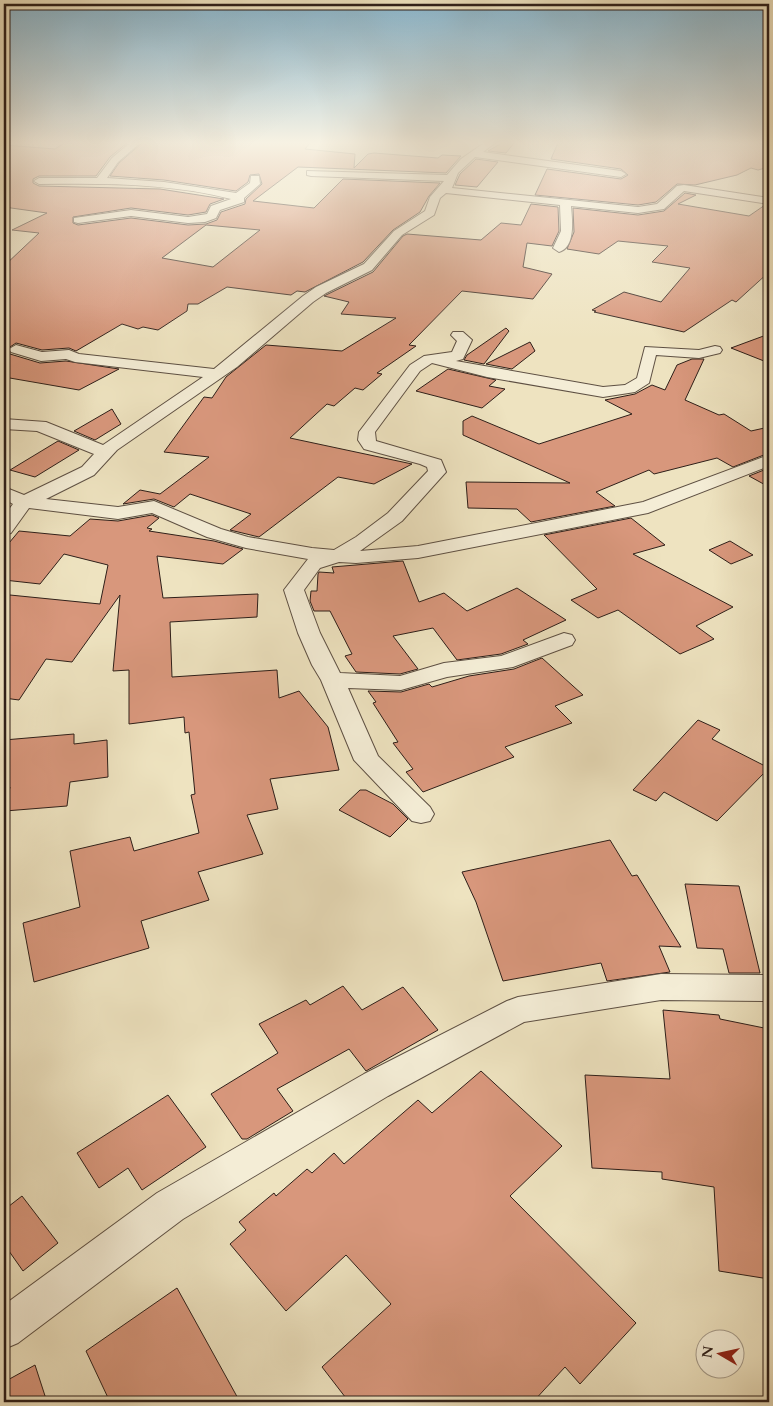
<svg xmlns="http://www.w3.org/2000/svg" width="773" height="1406" viewBox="0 0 773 1406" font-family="Cardo,serif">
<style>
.building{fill:#d8977c;stroke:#2e1f19;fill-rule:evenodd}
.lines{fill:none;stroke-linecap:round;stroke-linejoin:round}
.street-casing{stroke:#5e5043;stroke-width:2}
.street{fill:#f4edd6;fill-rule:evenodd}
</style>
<rect width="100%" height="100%" fill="#eee3c0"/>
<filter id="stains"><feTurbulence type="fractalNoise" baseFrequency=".004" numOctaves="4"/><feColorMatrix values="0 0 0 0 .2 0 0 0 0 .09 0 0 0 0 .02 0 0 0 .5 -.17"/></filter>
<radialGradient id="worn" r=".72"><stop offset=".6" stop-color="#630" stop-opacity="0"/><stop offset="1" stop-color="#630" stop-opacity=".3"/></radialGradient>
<!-- building -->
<g class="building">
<path d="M64,143h63l-17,14 -14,19h-57l-6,3v4l6,3 121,3 64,10 -14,5 -4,8 -18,3 -57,-7 -58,9v6l5,2 53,-7 57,7 18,-1 11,-4 4,-8 24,-8 1,-5 16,-15 -3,-10 -9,1 -2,7 -12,9 -72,-11 -54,-4 9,-13 23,-20h168l-5,6 50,5 -1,14 14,-14 6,-1 64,5 4,-3 19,1 -15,17 -148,-6 -45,34 61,7 29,-29 97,4 -11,13 -9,16 -27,18 -30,32 -58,30 -8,-1 -6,4 -64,-8 -29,17h-10l-1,7 -29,19 -15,-3 -5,2 -16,-5 -46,27 -7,-3 -27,2 -26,-7 -9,6 3,5 30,9 26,-2 53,8 -40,21 -75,-13v-111l35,-33 -27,-3 35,-17 -43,-6v-62l51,4zM206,225l54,5 -47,37 -51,-9z"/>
<path d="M502,143h12l-8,10 -18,-2z"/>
<path d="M558,143h201l10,3v21l-11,3 -7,-2 -14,7 -42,10 -18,-1 -21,18 -18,3 -103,-10 12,-26 74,10 7,-4 -7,-6 -70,-10z"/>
<path d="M476,159l22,3 -21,25 -22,-2 5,-11z"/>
<path d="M685,193l11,2 -18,9 71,12 16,-11 4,1v66l-33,30 -4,-2 -48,32 -90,-20 2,-1 -4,-1 32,-18 37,10 29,-34 -38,-6 16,-16 -50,-5 -19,13 -32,-5 7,-17 -1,-24 65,7 26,-4z"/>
<path d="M531,204l27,3 1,24 -7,15 -25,-3 -4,24 29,7 -19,25 -71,-8 -53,54 7,1 -39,27 5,1 -19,16 -8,-2 -21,18 -7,-2 -37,34 122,26 -38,20 -36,-7 -79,60 -29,-7 21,-16 -61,-20 -16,13 -20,-8 -31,5 17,-14 20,4 49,-37 -45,-5 40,-55 8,1 14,-21 40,-32 76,6 54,-33 -55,-4 8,-12 -25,-6 49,-24 30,-36 4,-2 74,6 20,-17 20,2z"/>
<path d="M506,328l3,3 -25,33 -20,-4 3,-5z"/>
<path d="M769,334v29l-38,-15z"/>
<path d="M530,342l5,9 -23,18 -26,-5z"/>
<path d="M692,359h12l-19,41 34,15 5,-1 27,17 18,-4v26l-36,14 -16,-9 -63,16 -5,-4 -53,22 19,14 -84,16 -14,-13 -49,-1 -2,-26 104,1 -107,-48v-14l9,-5 67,28 93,-30 -27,-14 30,-6 17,-9 13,5 12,-25z"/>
<path d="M448,369l48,11 -7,6 16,3 -23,19 -66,-17z"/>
<path d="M112,409l9,15 -26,16 -21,-9z"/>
<path d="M58,441l21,9 -44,27 -25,-7z"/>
<path d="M769,468v19l-20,-11z"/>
<path d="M152,515l7,3 -12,10 5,1 -3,2 65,10 29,8 -20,15 -66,-8 6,42 95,-4 -1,23 -87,5 2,55 105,-7 2,28 20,-7 29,36 11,43 -69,9 8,30 -31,6 16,39 -65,18 11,28 -68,21 8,27 -115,34 -11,-59 57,-16 -10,-56 60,-14 4,14 65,-18 -8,-38 4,-1 -6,-62 -4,1 -1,-16 -55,7v-54l-16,1 7,-76 -48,67 -26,-3 -27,41 -15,-2v-94l6,-9 90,9 8,-39 -44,-11 -24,30 -36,-4v-31l15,-18 51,5 20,-17 28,2z"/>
<path d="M631,518l34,27 -32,9 100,53 -37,19 18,13 -34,15 -62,-44 -20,8 -27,-18 26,-11 -53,-54z"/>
<path d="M730,541l23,14 -22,9 -22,-14z"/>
<path d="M403,561l16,41 25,-9 23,18 50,-23 49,32 -43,20 5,4 -27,10 -44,6 -24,-32 -40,8 25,33 -18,5 -44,-2 -11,-16 7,-2 -22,-43h-16l-4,-10 1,-10h6l1,-17 1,-2 15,1 -2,-6z"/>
<path d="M542,658l41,37 -28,11 17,17 -67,24 9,10 -91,35 -17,-20 7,-3 -20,-26 5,-1 -25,-39 3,-1 -8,-11 33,1 28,-8 3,3 37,-11 45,-7z"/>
<path d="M698,720l22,10 -8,9 57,29 -52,53 -53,-29 -8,9 -23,-11z"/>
<path d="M74,734v10l33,-4 1,37 -38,5 -3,24 -62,5 5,-24 -6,1v-48z"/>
<path d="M360,790h6l27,14 15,15 -18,18 -51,-27z"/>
<path d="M610,840l22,36 5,-1 44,72 -22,-1 11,26 -63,9 -6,-18 -98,18 -27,-79 -14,-30z"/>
<path d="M685,884l54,2 21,87h-31l-6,-24 -26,-1z"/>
<path d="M343,986l19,24 41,-23 35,43 -72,41 -17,-22 -72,40 16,22 -46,28h-5l-31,-45 67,-41 -19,-29 47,-24 4,5z"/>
<path d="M663,1010l56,5 1,4 49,10v250l-50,-8 -5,-84 -52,-8v-7l-70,-4 -7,-93 85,4z"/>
<path d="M481,1071l81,75 -52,50 126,127 -56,61 -15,-17 -32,35h-184l-27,-35 69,-63 -45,-49 -60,56 -56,-67 16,-14 -7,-8 35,-29 2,3 31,-27 5,4 22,-20 10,11 74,-64 14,13z"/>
<path d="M168,1095l38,52 -64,43 -14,-22 -29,20 -22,-35z"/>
<path d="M22,1196l36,47 -35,28 -19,-27v-34z"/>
<path d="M177,1288l63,114h-130l-24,-51z"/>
<path d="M35,1365l12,37h-43v-20z"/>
</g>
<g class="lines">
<defs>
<g id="street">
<path d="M130,143h10l-22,19 -11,16 57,4 72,11 14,-10 1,-7h8l1,8 -16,14v4l-24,8 -4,8 -11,4 -17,1 -57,-7 -53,7 -4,-1v-4l57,-8 57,7 19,-3 4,-8 20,-7c-61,-16 -129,-16 -192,-15l-5,-3 5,-3h58l15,-20z"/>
<path d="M484,143h11l-12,9 138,19 5,3 -5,3 -146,-20 -17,16 -6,15 186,19 19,-3 20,-18 7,-1 85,13v6l-85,-13 -20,18 -26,4 -67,-7c1,13 5,41 -12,46l-6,-4 8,-17 -1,-26 -114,-12 -6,5 -6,17 -32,20 -30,35 -46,23 -13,9 -76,65 -120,83 -23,25 -48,24 72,8 36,-6 67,28 27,8 64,11 22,2 22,-13 32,-24 40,-42 -1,-4 -7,-3 -56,-15 -6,-9 1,-8 51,-67 14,-9 28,-4 5,-11 -6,-6 2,-3h10l9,8 -9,19 -7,2 147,26 22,-2 12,-7 8,-31 54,3 16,-4 5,1 2,3 -2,3 -21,5 -43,-3 -7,28 -14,9 -32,5 -116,-20 -55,-14 -12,8 -45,61 1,9 65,19 5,12 -44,49 -42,30 58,-5 225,-44 126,-47v11l-121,47 -230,45 -62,5 -17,-1 -19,6 -16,22 16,43 20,40 60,3 44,-13 57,-7 63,-23 8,2 3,5 -3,5 -59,22 -66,10 -46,13 -53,-2 30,68 52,51 4,7 -4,7 -9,2 -9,-2 -58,-61 -33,-80 -9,-15 -14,-32 -14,-43 24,-31 -62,-11 -39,-11 -55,-24 -34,6 -89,-11 -18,25 -7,2v-19l9,-12 -9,-5v-12l20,8 58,-28 12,-13 -57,-23 -33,-2v-10l42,3 57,23 100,-68 -128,-15 -9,-3 -25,2 -30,-9 -2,-3 7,-4 26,7 27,-2 10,4 135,15 89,-73 13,-9 48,-23 30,-33 31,-20 5,-14 14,-16 -133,-5 -4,-1v-4l140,4 14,-16z"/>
<path d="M661,974l108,1v26l-108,-1 -137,22 -136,74 -205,123 -165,124 -14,6v-44l153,-112 207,-119 143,-73 11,-4z"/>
</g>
</defs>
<!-- street casing -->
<use href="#street" class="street-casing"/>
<!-- street -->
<use href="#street" class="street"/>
</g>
<!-- sky -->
<linearGradient id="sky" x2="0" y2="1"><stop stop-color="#89b8d1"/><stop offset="0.42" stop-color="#f7f2e3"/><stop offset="1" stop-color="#f7f2e3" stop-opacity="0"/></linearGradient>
<rect width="773" height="340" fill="url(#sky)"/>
<!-- margin -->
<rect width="773" height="1406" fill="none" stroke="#eee3c0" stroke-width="20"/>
<rect x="5" y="5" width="763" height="1396" fill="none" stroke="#2e1f19" stroke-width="2.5"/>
<rect x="10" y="10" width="753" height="1386" fill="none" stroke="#2e1f19"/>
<!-- north arrow -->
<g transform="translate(720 1354) rotate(279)"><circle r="24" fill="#f4edd6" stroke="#a59b8a"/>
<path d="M0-4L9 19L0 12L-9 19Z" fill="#8f2418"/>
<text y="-8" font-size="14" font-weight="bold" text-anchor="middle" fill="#2e1f19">N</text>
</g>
<rect width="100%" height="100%" filter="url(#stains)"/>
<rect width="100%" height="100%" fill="url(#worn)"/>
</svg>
